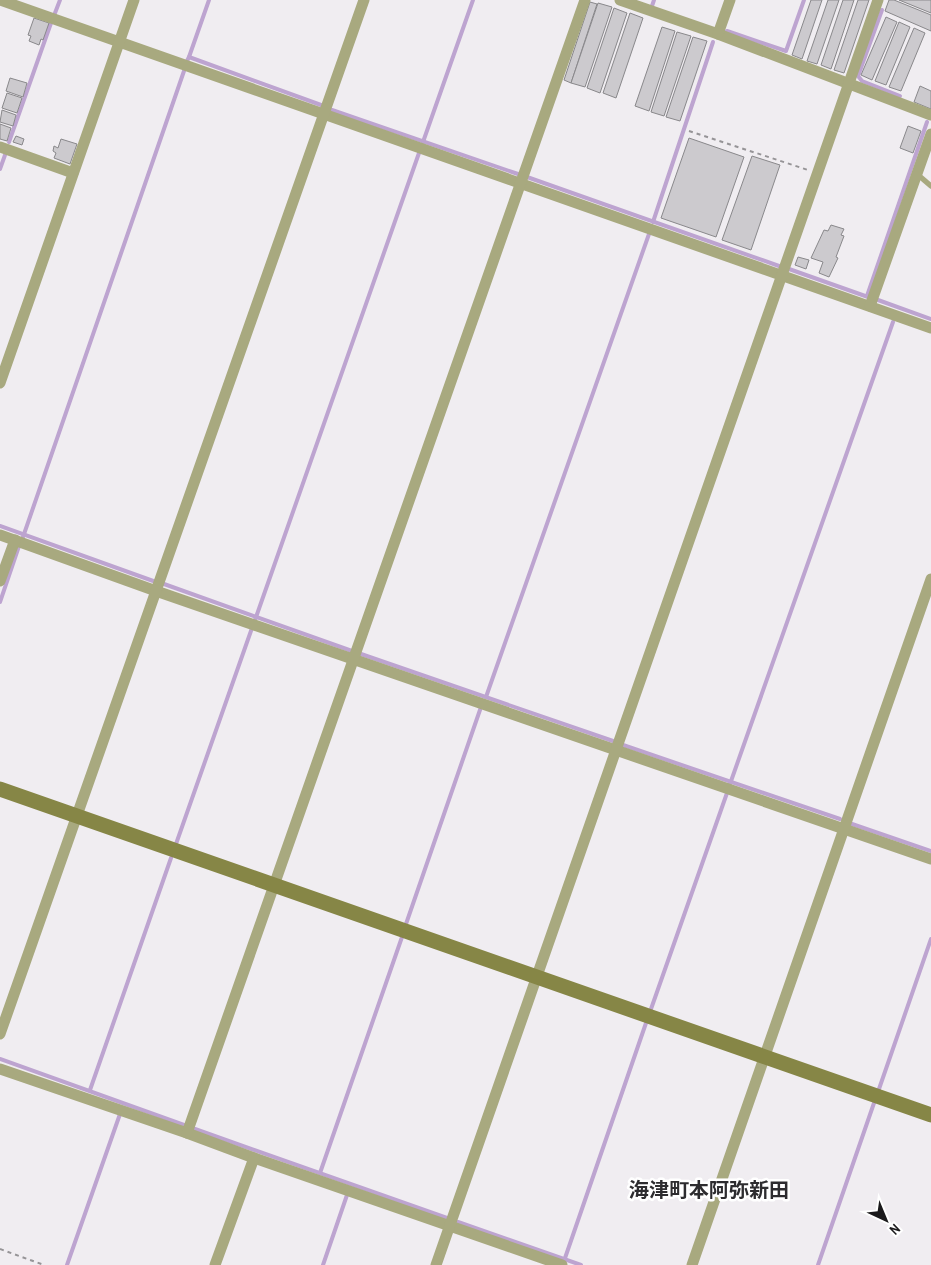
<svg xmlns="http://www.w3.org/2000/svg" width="931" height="1265" viewBox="0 0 931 1265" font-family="'Archivo Narrow','Noto Sans JP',sans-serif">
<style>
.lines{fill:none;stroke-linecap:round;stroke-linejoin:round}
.stream{stroke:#bda4d0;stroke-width:4}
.building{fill:#cccace;stroke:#89888b}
.path{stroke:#969497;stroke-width:2;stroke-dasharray:4 4;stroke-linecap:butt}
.lane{stroke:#a8a97f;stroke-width:5.5}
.street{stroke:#a8a97f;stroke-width:11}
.secondary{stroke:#868646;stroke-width:15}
.labels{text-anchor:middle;stroke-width:5;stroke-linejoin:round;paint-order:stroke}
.quarter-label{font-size:20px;font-weight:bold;fill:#2d2c2f;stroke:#fff}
</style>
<rect width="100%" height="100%" fill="#f0edf1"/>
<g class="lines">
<!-- stream -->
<g class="stream">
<path d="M652,6l2,-6"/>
<path d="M882,10l-24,66 4,5 38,15"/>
<path d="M55,13l5,-13"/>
<path d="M727,31l59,20 18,-51"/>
<path d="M189,57l20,-57"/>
<path d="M187,61l2,-4 132,48"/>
<path d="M332,110l186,64"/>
<path d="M9,142l42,-119"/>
<path d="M423,142l50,-142"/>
<path d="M0,169l5,-14"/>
<path d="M527,177l252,89"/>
<path d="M653,222l60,-180"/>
<path d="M789,269l79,28"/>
<path d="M867,296l60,-174"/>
<path d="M878,300l53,19"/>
<path d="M0,526l156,56"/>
<path d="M23,537l161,-466"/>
<path d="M164,584l188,67"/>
<path d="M0,602l19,-56"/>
<path d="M255,620l164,-467"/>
<path d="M361,654l252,87"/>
<path d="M486,697l163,-463"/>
<path d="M623,745l217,74"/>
<path d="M730,784l163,-462"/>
<path d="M852,824l79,27"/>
<path d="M176,844l76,-216"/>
<path d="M406,924l75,-217"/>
<path d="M651,1009l76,-216"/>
<path d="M0,1059l184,66"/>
<path d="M879,1089l52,-150"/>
<path d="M90,1090l81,-232"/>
<path d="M195,1129l252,89"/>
<path d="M320,1173l82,-236"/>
<path d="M458,1222l123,43"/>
<path d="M564,1261l82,-238"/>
<path d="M67,1265l53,-151"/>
<path d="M323,1265l24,-70"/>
<path d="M818,1265l56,-162"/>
</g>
</g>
<!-- building -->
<g class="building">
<path d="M811,0h11l-20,59 -10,-4z"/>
<path d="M828,0h11l-22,64 -10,-3z"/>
<path d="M843,0h11l-23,69 -10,-4z"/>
<path d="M858,0h11l-25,73 -10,-3z"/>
<path d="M889,0h5l37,15v16l-46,-20z"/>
<path d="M899,0h32v13z"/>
<path d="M590,2l7,2 -26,79 -7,-3z"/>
<path d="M598,3l14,4 -27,80 -14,-4z"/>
<path d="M614,8l13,5 -27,80 -13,-5z"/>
<path d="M630,13l13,5 -27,80 -13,-5z"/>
<path d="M886,17l11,5 -25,58 -11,-5z"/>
<path d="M34,18l15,5 -6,17 -2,-1 -2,6 -10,-4 2,-5 -3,-1z"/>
<path d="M899,22l11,5 -24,58 -11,-4z"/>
<path d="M662,27l13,4 -26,80 -14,-5z"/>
<path d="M914,28l11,5 -24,58 -12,-4z"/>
<path d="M677,32l14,4 -27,80 -13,-4z"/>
<path d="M693,37l14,4 -27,80 -14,-4z"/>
<path d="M10,78l17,5 -4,14 -17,-6z"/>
<path d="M920,86l11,5v18l-17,-7z"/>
<path d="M7,93l15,5 -5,15 -15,-5z"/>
<path d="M2,110l14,5 -3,11 -13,-4z"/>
<path d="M0,124l11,4 -4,13 -7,-2z"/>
<path d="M908,126l13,5 -8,22 -13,-5z"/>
<path d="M16,136l8,3 -2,6 -9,-3z"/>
<path d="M689,138l55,19 -28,80 -55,-19z"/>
<path d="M61,139l16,5 -7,20 -16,-6 2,-5 -3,-2 1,-5 4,2z"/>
<path d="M752,156l28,9 -29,85 -29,-10z"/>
<path d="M831,225l13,4 -3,6 3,1 -8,21 2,1 -9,19 -10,-4 4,-11 -12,-4 13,-28 4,1z"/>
<path d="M798,257l11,3 -3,9 -11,-4z"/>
</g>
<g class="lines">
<!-- path -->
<g class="path">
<path d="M689,131l119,39"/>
<path d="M0,1249l44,16"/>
</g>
<!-- lane -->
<path class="lane" d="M917,174l14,12"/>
<!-- street -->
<g class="street">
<path d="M0,0l931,328"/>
<path d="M620,0l98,34 213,81"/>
<path d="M718,34l12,-34"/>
<path d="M0,147l73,26"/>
<path d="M870,306l61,-172"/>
<path d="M0,383l134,-383"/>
<path d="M0,535l156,56 775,268"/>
<path d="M0,581l15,-41"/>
<path d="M0,1034l364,-1034"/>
<path d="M0,1069l187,64 67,25 308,107"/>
<path d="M187,1133l398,-1133"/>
<path d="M215,1265l39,-107"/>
<path d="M436,1265l442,-1265"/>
<path d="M692,1265l239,-686"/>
</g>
<!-- secondary -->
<path class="secondary" d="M0,789l931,326"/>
</g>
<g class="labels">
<!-- quarter labels -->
<g class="quarter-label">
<text x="709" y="1197">海津町本阿弥新田</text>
</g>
</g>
<!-- north arrow -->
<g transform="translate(886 1220) rotate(136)" stroke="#ffffff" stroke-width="4" paint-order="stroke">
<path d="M0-4L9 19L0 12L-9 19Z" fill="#1b1a1c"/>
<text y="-8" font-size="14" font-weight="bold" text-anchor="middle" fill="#1b1a1c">N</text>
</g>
</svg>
